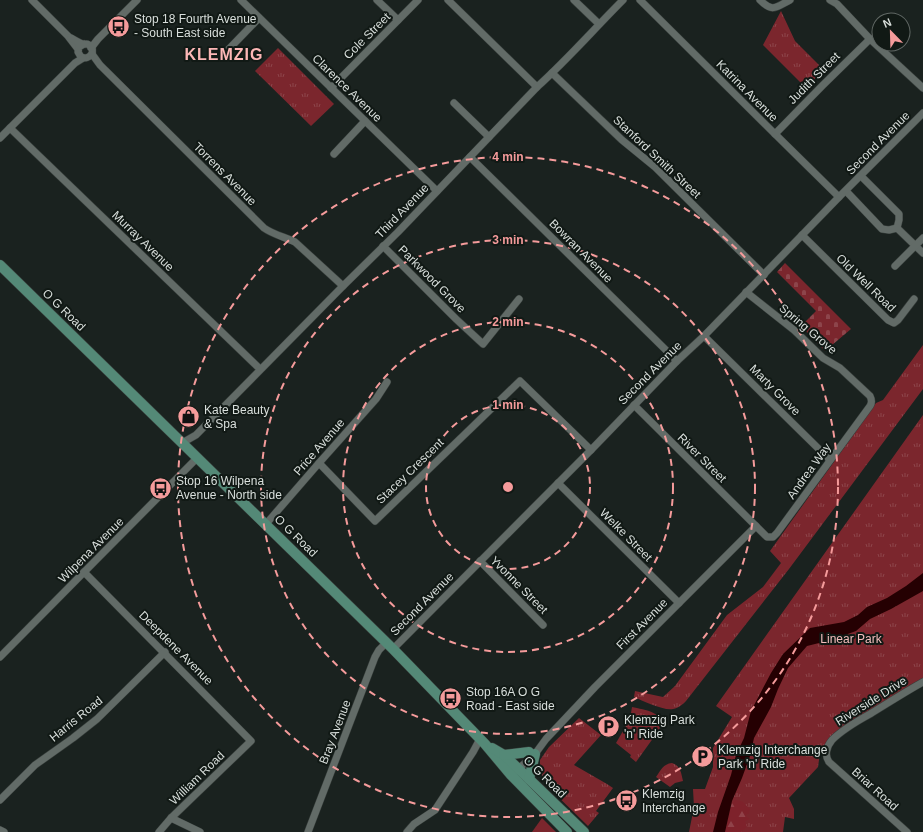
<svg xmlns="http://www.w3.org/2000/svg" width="923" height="832" viewBox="0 0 923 832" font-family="Helvetica,sans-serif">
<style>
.grass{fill:url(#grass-tufts)}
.forest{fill:url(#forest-firs)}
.cemetery{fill:url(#cemetery-stones)}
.water{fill:#250002}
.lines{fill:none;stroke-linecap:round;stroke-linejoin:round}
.street-casing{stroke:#383f3c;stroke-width:8}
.secondary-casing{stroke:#383f3c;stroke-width:11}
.street{stroke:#626b67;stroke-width:7}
.secondary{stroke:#548977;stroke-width:10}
.ring{fill:none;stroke:#f59b9b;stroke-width:2;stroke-dasharray:7 5}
.labels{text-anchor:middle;stroke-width:4;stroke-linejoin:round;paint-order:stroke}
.poi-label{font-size:12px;fill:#d9dfdc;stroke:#111915;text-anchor:start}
.street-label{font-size:12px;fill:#d9dfdc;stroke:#111915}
.park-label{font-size:12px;fill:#f3bdbc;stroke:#111915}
.district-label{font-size:16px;font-weight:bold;letter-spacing:1px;fill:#fcb7b6;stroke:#111915}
.centre{fill:#f59b9b;stroke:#111915;stroke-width:2}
.ring-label{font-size:12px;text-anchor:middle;font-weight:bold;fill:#f59b9b;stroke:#111915;stroke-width:4;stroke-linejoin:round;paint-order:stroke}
</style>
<defs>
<pattern id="grass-tufts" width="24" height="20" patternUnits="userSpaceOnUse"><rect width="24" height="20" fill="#7b262d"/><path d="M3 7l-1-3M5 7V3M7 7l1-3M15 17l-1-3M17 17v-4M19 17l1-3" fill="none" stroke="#8d454b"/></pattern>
<pattern id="forest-firs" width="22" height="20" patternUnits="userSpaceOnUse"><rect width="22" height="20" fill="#7e222b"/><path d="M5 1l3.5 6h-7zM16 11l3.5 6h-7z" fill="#904249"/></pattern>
<pattern id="cemetery-stones" width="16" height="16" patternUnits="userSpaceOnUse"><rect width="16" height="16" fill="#7b262d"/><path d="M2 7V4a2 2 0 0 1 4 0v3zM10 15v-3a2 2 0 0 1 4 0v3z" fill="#8d454b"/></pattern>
</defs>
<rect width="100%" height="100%" fill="#1a221f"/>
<!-- grass -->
<g class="grass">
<path d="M781,11l14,30 29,29 -18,18 -43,-43z"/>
<path d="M278,48l56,56 -23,22 -56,-55z"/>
<path d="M923,345v44l-134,180 -103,132c-3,3 -7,7 -13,8 -9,2 -30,-8 -39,-12l1,-6 28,6 12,-11 52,-71 36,-28 18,-24 -11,-12 106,-148 7,-3z"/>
<path d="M923,415v265l-94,61 -9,12 -2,14 -29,31 5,11v10l-9,-2 -2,15h-94l5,-25 -1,-18h12l8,-22v-19l19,-31 -16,-11z"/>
<path d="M632,707c12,3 36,5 27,23l-23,32 -6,-5 1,-2 -15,-12 14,-24z"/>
<path d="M579,718l22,17 -27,30 33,19 6,4 -17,23 3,2 -11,13 -42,-41 -6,-14v-11l9,-13z"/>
<path d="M672,763c9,3 9,10 11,18l-8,2 -5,4 -14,-10c5,-7 7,-13 16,-14z"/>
<path d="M542,818l14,14h-24z"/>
</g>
<!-- forest -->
<path class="forest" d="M735,800c11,1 8,3 15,9l-1,5h-2l-1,2 4,3 -5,2 2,6 -6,5h-16l6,-27z"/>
<!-- cemetery -->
<path class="cemetery" d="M785,263l66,66 -26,22 -24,-25 15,-15 -39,-39z"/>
<!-- water -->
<path class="water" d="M923,573v18l-32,18 -21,10 -14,12 -25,9 -24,6 -19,22 -10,21 -7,18 -17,31 -4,18 -8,22 -10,23 -7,31h-12l5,-20 13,-37 5,-20 8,-17 7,-27 20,-38 12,-19 27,-26 34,-6 14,-7 9,-8 20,-9 19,-12z"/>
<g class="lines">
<defs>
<g id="street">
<path d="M32,0l36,36 10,13"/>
<path d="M241,0l196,191"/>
<path d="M377,0l21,20"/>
<path d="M448,0l89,87"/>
<path d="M574,0l25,24"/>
<path d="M640,0l135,134 64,63"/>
<path d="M760,0c13,13 16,7 30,0"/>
<path d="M830,0l7,4 33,35 53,49"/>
<path d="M71,38c4,2 8,5 12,6 3,1 3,-1 6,1 8,5 1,16 -8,12l-3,-5 1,-5 5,-3"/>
<path d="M91,48l7,-9 39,-39"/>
<path d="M226,52l33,-34"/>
<path d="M92,54l8,11 164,163c10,7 21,9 31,14l48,44"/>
<path d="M552,73l70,67 33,27 109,108"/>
<path d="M331,88l87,-88"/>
<path d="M454,103l35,34"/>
<path d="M10,128l250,241"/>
<path d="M775,134l48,-49 47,-46"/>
<path d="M0,138l75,-75 8,-5"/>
<path d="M334,154l31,-33"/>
<path d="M470,157l207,204"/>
<path d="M861,176l38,38v6l-2,8"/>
<path d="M846,191l36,38 7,1 8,-2 26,25"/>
<path d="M802,235l86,85 6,3 4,-3 16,-21"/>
<path d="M383,246l73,73 27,25 36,-45"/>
<path d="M895,266l28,-28"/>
<path d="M704,336l126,124"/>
<path d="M634,405l133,132h6l4,-4 93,-127c2,-3 2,-6 0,-10l-30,-28 -17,-10 -29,-28 -48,-38"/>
<path d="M182,443l14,-8 147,-149 55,-54 139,-145c30,-27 57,-58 86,-87"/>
<path d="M319,463l56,58 145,-140 71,69"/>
<path d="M558,483l121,120"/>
<path d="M266,524l53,-61 57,-64 11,-17"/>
<path d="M480,561l63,64"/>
<path d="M84,572l167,169 -80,77 -12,14"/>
<path d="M393,649l198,-199 86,-89 27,-25 135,-139 84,-84"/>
<path d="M0,657l197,-199"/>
<path d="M515,772l20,-18 11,-15 49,-52 161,-161"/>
<path d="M0,800l35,-35 38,-27 24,-19 68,-67"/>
<path d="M171,818l29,14"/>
<path d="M0,830l4,2"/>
<path d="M308,832l67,-175 4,-7 7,-7"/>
<path d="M407,832l7,-8 21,-14 38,-58 7,-13"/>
<path d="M907,832l-78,-70c-5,-7 -2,-16 3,-22 9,-9 27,-20 38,-26 18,-11 35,-22 53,-32"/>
</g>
<g id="secondary">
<path d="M0,265l393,384 92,95 26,31 56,57"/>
<path d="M492,748l12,7 80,77"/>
<path d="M504,755l25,-3"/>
<path d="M529,779l6,-25"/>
</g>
</defs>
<!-- street casing -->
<use href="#street" class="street-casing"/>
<!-- secondary casing -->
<use href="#secondary" class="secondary-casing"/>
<!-- street -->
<use href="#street" class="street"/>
<!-- secondary -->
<use href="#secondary" class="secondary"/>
</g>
<!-- distance rings -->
<g class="ring">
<circle cx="508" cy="487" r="82"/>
<circle cx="508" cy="487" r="165"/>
<circle cx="508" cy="487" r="247"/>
<circle cx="508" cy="487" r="330"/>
</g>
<!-- icons -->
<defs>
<symbol id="bus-disc" viewBox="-11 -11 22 22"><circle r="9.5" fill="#f59b9b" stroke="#111915"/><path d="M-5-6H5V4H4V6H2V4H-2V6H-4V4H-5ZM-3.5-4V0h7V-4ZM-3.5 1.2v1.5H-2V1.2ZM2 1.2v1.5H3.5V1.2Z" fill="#111"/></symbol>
<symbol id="shop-disc" viewBox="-11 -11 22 22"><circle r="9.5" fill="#f59b9b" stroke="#111915"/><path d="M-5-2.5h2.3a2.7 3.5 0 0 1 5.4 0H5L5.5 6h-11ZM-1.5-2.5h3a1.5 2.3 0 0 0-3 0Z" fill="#111"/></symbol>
<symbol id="parking-disc" viewBox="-11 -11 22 22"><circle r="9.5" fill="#f59b9b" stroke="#111915"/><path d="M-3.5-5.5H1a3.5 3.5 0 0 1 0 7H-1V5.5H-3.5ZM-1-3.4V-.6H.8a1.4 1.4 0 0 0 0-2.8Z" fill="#111"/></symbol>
</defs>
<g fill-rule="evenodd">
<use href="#bus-disc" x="106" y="14" width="25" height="25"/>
<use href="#shop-disc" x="176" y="404" width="25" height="25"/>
<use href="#bus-disc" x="148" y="476" width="25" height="25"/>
<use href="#bus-disc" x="438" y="686" width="25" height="25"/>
<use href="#parking-disc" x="596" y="714" width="25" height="25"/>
<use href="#parking-disc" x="690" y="744" width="25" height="25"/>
<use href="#bus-disc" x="614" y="788" width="25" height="25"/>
</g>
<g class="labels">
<!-- poi labels -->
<g class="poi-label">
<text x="134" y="23">Stop 18 Fourth Avenue<tspan x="134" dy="14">- South East side</tspan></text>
<text x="204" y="414">Kate Beauty<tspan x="204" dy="14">&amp; Spa</tspan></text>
<text x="176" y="485">Stop 16 Wilpena<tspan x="176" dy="14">Avenue - North side</tspan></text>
<text x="466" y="696">Stop 16A O G<tspan x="466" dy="14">Road - East side</tspan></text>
<text x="624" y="724">Klemzig Park<tspan x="624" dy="14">'n' Ride</tspan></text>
<text x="718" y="754">Klemzig Interchange<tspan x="718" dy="14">Park 'n' Ride</tspan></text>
<text x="642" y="798">Klemzig<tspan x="642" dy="14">Interchange</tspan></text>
</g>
<!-- street labels -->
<g class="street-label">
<text transform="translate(367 36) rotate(-45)" y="4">Cole Street</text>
<text transform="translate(814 78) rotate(-45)" y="4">Judith Street</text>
<text transform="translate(347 88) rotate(44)" y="4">Clarence Avenue</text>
<text transform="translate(747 91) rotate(45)" y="4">Katrina Avenue</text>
<text transform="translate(878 143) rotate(-45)" y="4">Second Avenue</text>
<text transform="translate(657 157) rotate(43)" y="4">Stanford Smith Street</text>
<text transform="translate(225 174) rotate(45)" y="4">Torrens Avenue</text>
<text transform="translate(402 211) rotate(-46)" y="4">Third Avenue</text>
<text transform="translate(143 241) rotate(44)" y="4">Murray Avenue</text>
<text transform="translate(581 251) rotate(45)" y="4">Bowran Avenue</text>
<text transform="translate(432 279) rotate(45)" y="4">Parkwood Grove</text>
<text transform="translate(866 283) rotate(44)" y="4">Old Well Road</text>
<text transform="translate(64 310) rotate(44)" y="4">O G Road</text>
<text transform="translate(808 329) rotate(40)" y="4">Spring Grove</text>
<text transform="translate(650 373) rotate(-45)" y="4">Second Avenue</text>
<text transform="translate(775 390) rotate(45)" y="4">Marty Grove</text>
<text transform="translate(319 447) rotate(-49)" y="4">Price Avenue</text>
<text transform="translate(702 458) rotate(45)" y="4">River Street</text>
<text transform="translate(410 471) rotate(-44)" y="4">Stacey Crescent</text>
<text transform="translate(809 471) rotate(-54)" y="4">Andrea Way</text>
<text transform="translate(626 535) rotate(45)" y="4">Welke Street</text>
<text transform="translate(296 536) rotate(44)" y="4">O G Road</text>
<text transform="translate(91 550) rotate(-45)" y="4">Wilpena Avenue</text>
<text transform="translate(519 585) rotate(45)" y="4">Yvonne Street</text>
<text transform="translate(422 604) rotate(-45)" y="4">Second Avenue</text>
<text transform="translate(642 624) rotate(-45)" y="4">First Avenue</text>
<text transform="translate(176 648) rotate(45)" y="4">Deepdene Avenue</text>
<text transform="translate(871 701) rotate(-32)" y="4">Riverside Drive</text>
<text transform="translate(76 719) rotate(-39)" y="4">Harris Road</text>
<text transform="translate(335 732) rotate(-69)" y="4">Bray Avenue</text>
<text transform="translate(545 777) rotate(44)" y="4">O G Road</text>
<text transform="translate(197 778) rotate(-44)" y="4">William Road</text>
<text transform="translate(875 789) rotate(42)" y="4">Briar Road</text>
</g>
<!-- park labels -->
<g class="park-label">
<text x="851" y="643">Linear Park</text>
</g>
<!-- district labels -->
<g class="district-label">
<text x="224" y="60">KLEMZIG</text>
</g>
</g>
<circle cx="508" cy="487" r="6" class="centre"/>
<g class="ring-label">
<text x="508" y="161">4 min</text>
<text x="508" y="244">3 min</text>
<text x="508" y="326">2 min</text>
<text x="508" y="409">1 min</text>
</g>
<!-- north arrow -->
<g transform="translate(891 32) rotate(337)"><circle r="19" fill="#111915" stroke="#616865"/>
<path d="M0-3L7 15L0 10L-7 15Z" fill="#f59b9b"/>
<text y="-6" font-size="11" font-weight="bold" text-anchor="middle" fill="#d9dfdc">N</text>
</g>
</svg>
